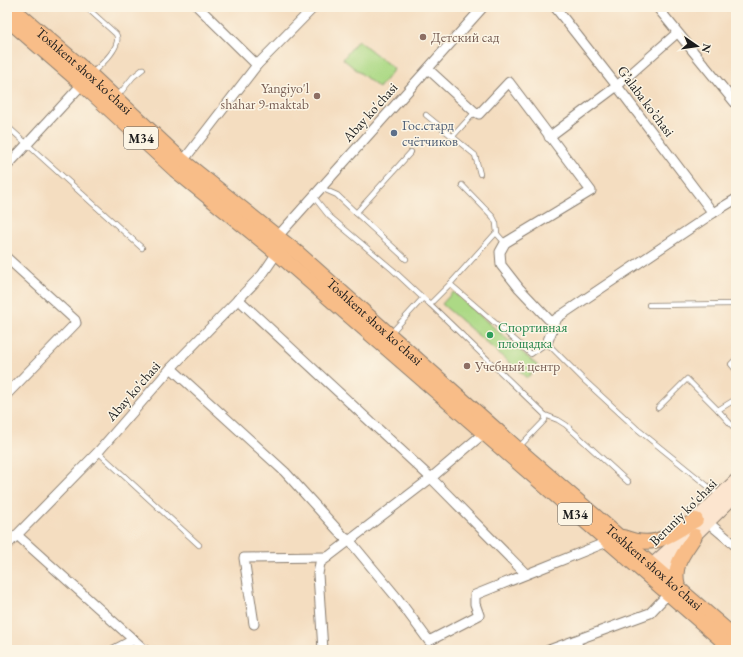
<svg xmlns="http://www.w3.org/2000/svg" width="743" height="657" viewBox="0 0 743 657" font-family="'EB Garamond',serif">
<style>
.green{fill:#acd985;stroke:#647a50}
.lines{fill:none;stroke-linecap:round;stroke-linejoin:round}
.service-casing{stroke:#887c6e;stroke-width:6}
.minor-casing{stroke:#887c6e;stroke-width:11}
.secondary-casing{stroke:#887c6e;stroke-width:14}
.primary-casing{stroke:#887c6e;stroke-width:16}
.service{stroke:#fff;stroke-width:4.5}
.minor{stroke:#fff;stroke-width:9}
.secondary{stroke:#fce5cf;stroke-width:12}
.primary{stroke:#f8bd88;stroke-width:14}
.education-dot{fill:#8d6e63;stroke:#fcf5e5;stroke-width:1.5}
.service-dot{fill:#5c6f8a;stroke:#fcf5e5;stroke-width:1.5}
.leisure-dot{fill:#2e9e5b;stroke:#fcf5e5;stroke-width:1.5}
.labels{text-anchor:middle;stroke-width:3;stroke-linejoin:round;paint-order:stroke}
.shield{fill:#fcf5e5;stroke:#5f5d58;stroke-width:1}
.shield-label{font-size:13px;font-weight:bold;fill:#1c1c1c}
.education-label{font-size:14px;fill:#785e54;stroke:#fcf5e5;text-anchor:start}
.street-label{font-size:14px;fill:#1c1c1c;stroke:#fcf5e5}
.service-label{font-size:14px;fill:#4e5e75;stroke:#fcf5e5;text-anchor:start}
.leisure-label{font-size:14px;fill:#27864d;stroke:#fcf5e5;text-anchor:start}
</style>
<rect width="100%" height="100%" fill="#fcf5e5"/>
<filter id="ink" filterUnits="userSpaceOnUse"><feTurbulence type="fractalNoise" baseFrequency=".025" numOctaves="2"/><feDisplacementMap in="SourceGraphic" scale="8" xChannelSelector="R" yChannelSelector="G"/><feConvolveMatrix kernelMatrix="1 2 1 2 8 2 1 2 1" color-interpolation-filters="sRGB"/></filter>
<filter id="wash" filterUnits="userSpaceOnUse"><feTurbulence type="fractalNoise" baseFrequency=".012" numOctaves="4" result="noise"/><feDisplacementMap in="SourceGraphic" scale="16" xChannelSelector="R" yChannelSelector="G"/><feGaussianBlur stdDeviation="0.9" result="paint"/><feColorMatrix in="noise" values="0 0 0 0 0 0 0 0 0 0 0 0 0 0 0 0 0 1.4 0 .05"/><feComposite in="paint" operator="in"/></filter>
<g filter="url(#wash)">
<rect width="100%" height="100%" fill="#f4ddc0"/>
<!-- green -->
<g class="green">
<path d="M358,40l36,29 -15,19 -36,-29z"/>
<path d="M453,292l85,74 -11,12 -85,-74z"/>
</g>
</g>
<g filter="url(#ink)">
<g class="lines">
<defs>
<g id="service">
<path d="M86,7l30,27c7,12 -15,31 -24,39"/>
<path d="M117,97l16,-20 10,-8"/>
<path d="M426,115l49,40 5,19"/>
<path d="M7,126l135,122"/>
<path d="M453,136l22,-24"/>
<path d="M462,185l31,32 3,6 1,11"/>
<path d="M321,188l16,7 19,18 55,-61"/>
<path d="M314,197l15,19 64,54 30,28 -32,35"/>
<path d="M356,213l50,46"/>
<path d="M450,284l81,70 16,-11 37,37 52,48 84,68"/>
<path d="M423,298l7,6 20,-20 45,-50h2l8,9"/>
<path d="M430,304l115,111v5l-26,27"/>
<path d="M649,305l87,-1"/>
<path d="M736,359l-5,5 5,6"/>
<path d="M658,408l29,-29 31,31 18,-11"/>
<path d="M718,410l18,20"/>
<path d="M545,415l13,5 8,5 62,57"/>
<path d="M98,452l101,93"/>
</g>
<g id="minor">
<path d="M198,7l59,58"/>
<path d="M555,7l62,79 96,127"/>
<path d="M657,7l79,97"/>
<path d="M428,69l47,43 4,2 30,-32 82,109 -86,52 -5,9 1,13 18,23 35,37"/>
<path d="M549,137l68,-51 60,-53"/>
<path d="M183,161l74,-96 57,-58"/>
<path d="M7,166l79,-86"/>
<path d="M278,236l205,-229"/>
<path d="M7,258l68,62 1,3 -69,71"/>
<path d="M238,299l193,179 95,96"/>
<path d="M547,343l10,-25 156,-105 23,-14"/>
<path d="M171,368l114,104 59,65 5,3 49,59 31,42 50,-26 -4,-11v-9l132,-53"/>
<path d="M704,519l32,27"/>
<path d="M17,535l128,115"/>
<path d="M7,545l91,-93 73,-84 91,-93 15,-22"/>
<path d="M254,624l-10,-66 84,-1"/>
<path d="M574,641l7,9"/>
<path d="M114,650l19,-10"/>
<path d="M323,650l-5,-76 2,-11 111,-85 53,-45"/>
<path d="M549,650l101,-37 18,-19"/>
</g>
<g id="secondary">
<path d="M645,571l30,-27 25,-29 36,-35"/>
<path d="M655,578l26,-29 55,-54"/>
</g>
<g id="primary">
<path id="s1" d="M11,7l80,68 92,86 116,93 219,195 218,189"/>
<path d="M7,19l75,65 93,86 102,83 456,397"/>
<path d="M623,537c34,13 46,-3 73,-17"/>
<path d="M678,587c-6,-22 6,-34 17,-51"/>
</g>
</defs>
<!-- service casing -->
<use href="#service" class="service-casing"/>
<!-- minor casing -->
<use href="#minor" class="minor-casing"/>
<!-- secondary casing -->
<use href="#secondary" class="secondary-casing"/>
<!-- primary casing -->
<use href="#primary" class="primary-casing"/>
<!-- service -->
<use href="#service" class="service"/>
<!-- minor -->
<use href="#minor" class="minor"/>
<!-- secondary -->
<use href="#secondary" class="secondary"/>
<!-- primary -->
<use href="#primary" class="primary"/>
</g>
</g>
<!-- markers -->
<g class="education-dot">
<circle cx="423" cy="37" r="4"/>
<circle cx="317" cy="96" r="4"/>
<circle cx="467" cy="366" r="4"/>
</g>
<circle class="service-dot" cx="394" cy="133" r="4"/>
<circle class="leisure-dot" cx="490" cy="335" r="4"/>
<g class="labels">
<!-- shield labels -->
<g class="shield">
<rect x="124" y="127" width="34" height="22" rx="3"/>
<rect x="558" y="503" width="34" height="22" rx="3"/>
</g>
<g class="shield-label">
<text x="141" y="143">M34</text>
<text x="575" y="519">M34</text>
</g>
<!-- education labels -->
<g class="education-label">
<text x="431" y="42">Детский сад</text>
<text x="309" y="93" text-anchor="end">Yangiyo'l<tspan x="309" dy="16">shahar 9-maktab</tspan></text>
<text x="475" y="371">Учебный центр</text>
</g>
<!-- street labels -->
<g class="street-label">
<text dy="5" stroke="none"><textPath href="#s1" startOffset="97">Toshkent shox ko'chasi</textPath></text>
<text transform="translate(646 101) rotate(53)" y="5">G’alaba ko’chasi</text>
<text transform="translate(370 112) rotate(-48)" y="5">Abay ko'chasi</text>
<text dy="5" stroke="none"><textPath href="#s1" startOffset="481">Toshkent shox ko'chasi</textPath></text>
<text transform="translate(133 391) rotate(-49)" y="5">Abay ko'chasi</text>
<text transform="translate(683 512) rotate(-45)" y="5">Beruniy ko'chasi</text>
<text dy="5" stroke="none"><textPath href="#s1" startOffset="853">Toshkent shox ko'chasi</textPath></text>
</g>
<!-- service labels -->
<g class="service-label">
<text x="402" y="130">Гос.стард<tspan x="402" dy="16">счётчиков</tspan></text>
</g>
<!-- leisure labels -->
<g class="leisure-label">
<text x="498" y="332">Спортивная<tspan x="498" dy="16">площадка</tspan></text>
</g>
</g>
<!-- margin -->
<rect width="743" height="657" fill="none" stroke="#fcf5e5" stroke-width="24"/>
<!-- north arrow -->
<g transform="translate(697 46) rotate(103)" stroke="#fcf5e5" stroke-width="3" paint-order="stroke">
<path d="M0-3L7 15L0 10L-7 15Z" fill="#1c1c1c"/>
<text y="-6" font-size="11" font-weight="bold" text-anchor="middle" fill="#1c1c1c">N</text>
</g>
</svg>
